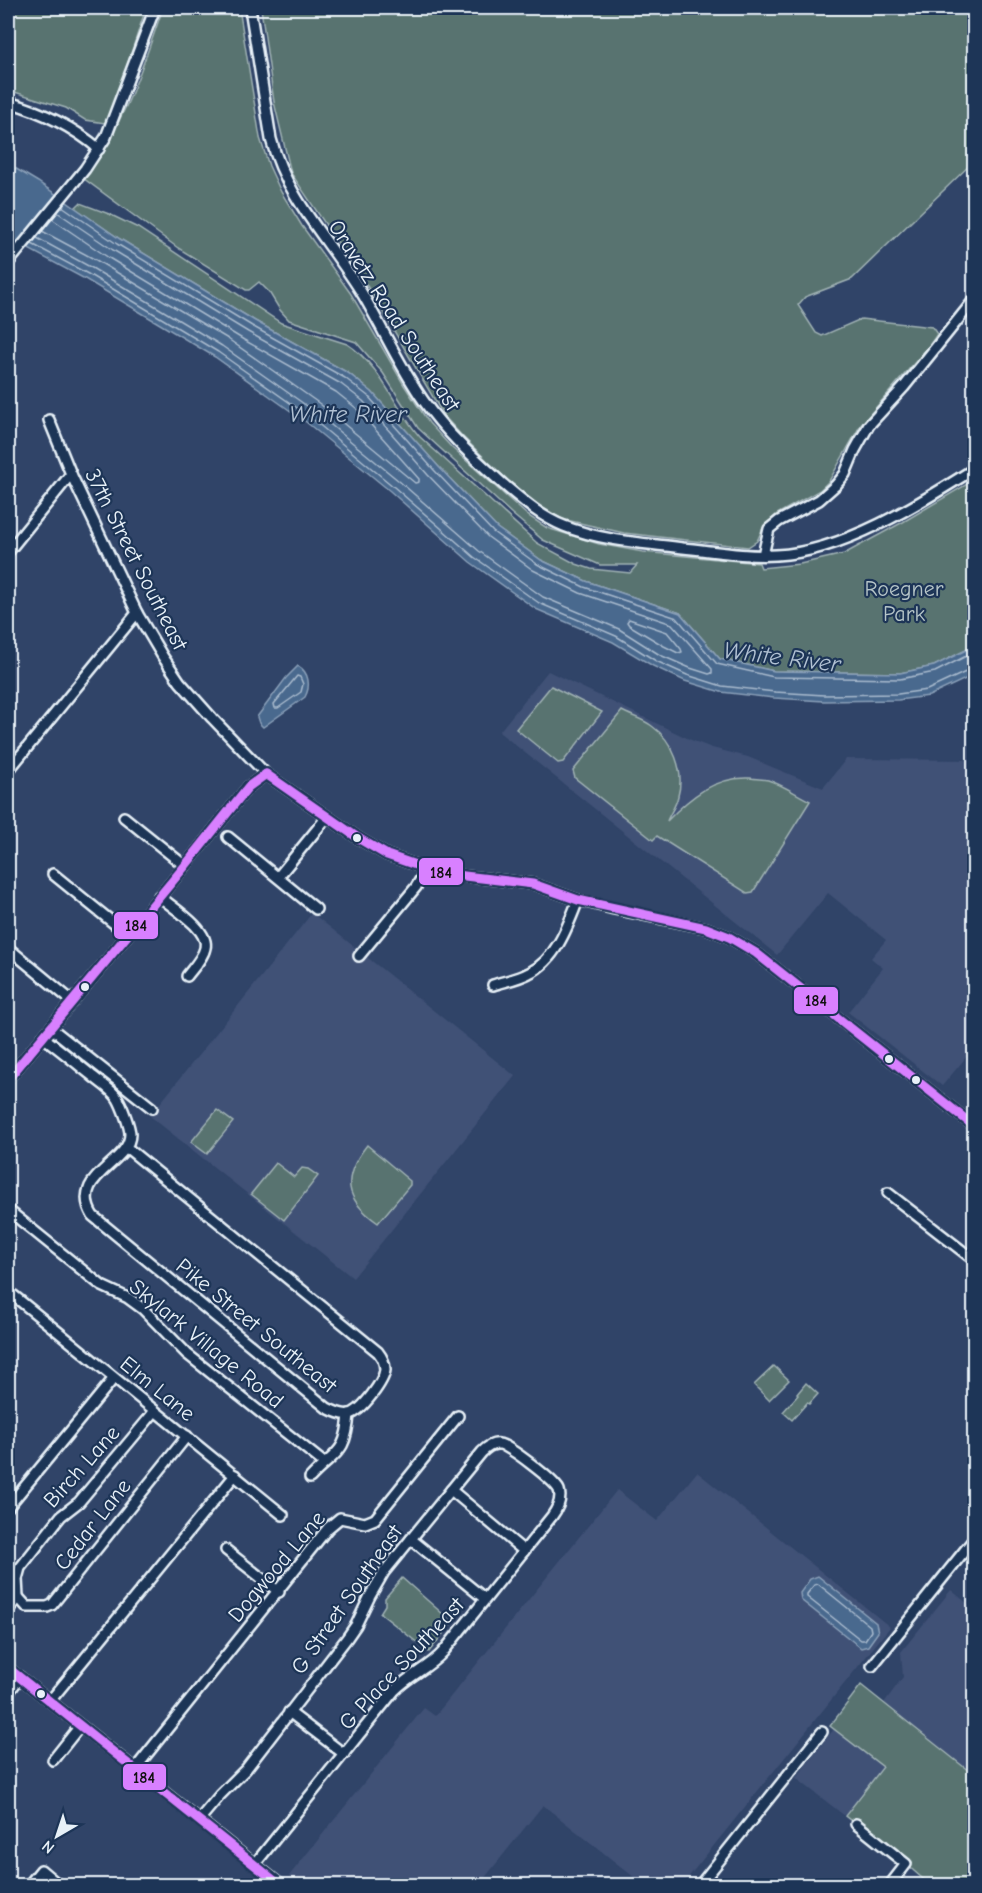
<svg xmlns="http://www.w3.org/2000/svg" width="982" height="1893" viewBox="0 0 982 1893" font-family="'Comic Neue',sans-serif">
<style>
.built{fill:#405176}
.green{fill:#587370;stroke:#a0b2b4;stroke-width:1.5}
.water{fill:#4a698e;stroke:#899fb8;stroke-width:1.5}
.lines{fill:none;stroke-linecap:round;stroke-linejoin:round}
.shore{stroke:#a9bbce;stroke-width:1.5}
.minor-casing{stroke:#e8f1f8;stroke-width:14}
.minor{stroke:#1d3557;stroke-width:9}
.bus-1-casing{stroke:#1d3557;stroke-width:14}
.bus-1{stroke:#d880ff;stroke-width:9}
.bus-dot{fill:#e8f1f8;stroke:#1d3557;stroke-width:2}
.labels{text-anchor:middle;stroke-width:4.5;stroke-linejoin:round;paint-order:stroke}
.street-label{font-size:22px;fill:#e8f1f8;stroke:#1d3557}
.park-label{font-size:22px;fill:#b6c5c8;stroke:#1d3557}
.water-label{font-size:24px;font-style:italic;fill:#b1c1d3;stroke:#1d3557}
.line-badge{stroke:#1d3557;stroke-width:2}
.pale-badge-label{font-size:16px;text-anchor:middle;font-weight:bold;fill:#111}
</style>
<rect width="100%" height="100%" fill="#304468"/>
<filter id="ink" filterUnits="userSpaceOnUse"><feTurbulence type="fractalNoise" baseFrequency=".0167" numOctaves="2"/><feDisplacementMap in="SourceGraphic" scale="12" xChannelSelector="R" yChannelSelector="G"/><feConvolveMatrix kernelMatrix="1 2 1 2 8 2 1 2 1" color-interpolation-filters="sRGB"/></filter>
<g filter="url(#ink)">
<!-- built -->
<g class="built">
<path d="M548,671l143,69 21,8 36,9 75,31 23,-29 128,1v300l-6,-5 -26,31 -94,-74 35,-44 -12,-10 15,-18 -58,-47 -51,62 -278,-223z"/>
<path d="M312,913l203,163 -162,202 -203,-162z"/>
<path d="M697,1472l193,155 -208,258h-38l-101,-80 -64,80 -179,1 -11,-10 135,-168 11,8 182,-226 40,31z"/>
<path d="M951,1590l23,19v166l-90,-72 19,-26 -2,-25z"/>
<path d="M834,1729l49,38 -38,49 -49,-38z"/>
</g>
<!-- green -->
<g class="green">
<path d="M8,8h138l-30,91 -11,24 -20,-3 -19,-12 -58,-18z"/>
<path d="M163,8h76l21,130 9,28 12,26 21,34 49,68 53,91 25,38 23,25 75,67 20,13 52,16 44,8 116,11 2,5 39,-4 44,-10 59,-32 71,-42v166l-40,20 -34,7 -126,-2 -54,-12 -40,-46 -94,-32 -45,-21 -44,-32 -59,-62 -66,-74 -24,-19 -93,-52 -135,-82 -45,-31 5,-5 29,11 29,14 143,95 66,21c35,22 47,64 73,93l117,106 39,21 15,5 39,4 7,-8h-37l-57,-25 -31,-26 -94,-86 -35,-55 -27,-31 -67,-22 -9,-10 -11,-18 -10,-10 -10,8h-3l-68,-42 -95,-70c42,-54 58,-107 80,-170z"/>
<path d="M261,8h713v153l-122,118 -47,18 -7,8 18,28 6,3 39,-17 71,8 5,7 -8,12 -69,80 -31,55 -9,9 -43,24 -14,14 -6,13 -9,6 -124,-14 -62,-14 -24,-14 -33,-27 -43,-42 -18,-20 -71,-121 -82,-122 -17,-71z"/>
<path d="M551,686l51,26 -39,50 -5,1 -42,-34z"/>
<path d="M622,711c9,5 21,8 30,15 21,15 33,45 26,70 -2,10 -8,17 -11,25 22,-23 48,-45 83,-43 6,1 13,1 18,2 15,5 28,14 42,21l-57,91 -6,1 -90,-57 -4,4 -78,-62 -2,-7z"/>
<path d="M217,1110l16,12 -26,32 -16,-12z"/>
<path d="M367,1145l43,36v4l-32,38c-34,-24 -37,-45 -11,-78z"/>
<path d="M276,1163l18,14 8,-9 6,1 10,7 -34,44 -33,-26z"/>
<path d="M774,1366l15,14 -20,20 -15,-15z"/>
<path d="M806,1383l12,11 -9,10 -2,-1 -15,17 -9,-8 15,-17 -1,-1z"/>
<path d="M402,1578l50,44 -23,30 -49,-39 5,-8v-7z"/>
<path d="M861,1685l113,90v95l-12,15h-32l-24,-21 -61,-48 38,-49 -53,-41z"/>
</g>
<!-- water -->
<g class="water">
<path d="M8,164l30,18 82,57 135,82 93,52 24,19 66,74 59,62 44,32 45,21 94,32 40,46 54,12 126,2 34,-7 40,-20v29l-45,21 -31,4 -74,1 -50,-3 -53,-6 -36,-11 -32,-15 -40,-24 -77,-33 -66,-47 -80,-71 -84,-69 -91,-65 -130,-78 -77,-41z"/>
<path d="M298,666c11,6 13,20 7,31l-42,30 -4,-4 -2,-6 29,-39z"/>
<path d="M818,1576l58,47 2,9 -10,14 -7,2 -60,-48 -1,-7 10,-14z"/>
</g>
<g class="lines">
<!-- shore -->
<g class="shore">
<path d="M62,206l55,38 135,82 93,52 23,18 66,74 59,62 44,32 47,23 93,31 40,46 57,13 126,2 35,-7 39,-20"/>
<path d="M42,231l54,29 132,79 92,65 95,79 4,-1v-3l-63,-71 -20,-16 -92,-52 -135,-82 -57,-39"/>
<path d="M37,238l55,30 130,78 92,65 85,70 80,70 64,46 76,32 41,26 30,13 19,6 3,-1v-4l-40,-45 -92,-31 -47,-23 -45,-33 -60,-62 -65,-74 -22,-17 -93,-52 -135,-82 -56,-38"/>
<path d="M32,244l56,30 130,78 92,65 84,70 80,70 65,46 77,33 40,25 31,14 35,11 53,6 49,3 74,-1 29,-4 43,-20h4"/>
<path d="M629,619l38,13 14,17 1,3 -4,1 -14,-7 -35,-21 -2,-3z"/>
<path d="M297,676l3,1 3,7 -2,8 -23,16h-3l-1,-4z"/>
<path d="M818,1584l52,42 1,5 -6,9h-4l-54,-43v-3l7,-9z"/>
</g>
<defs>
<g id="minor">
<path d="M250,8l21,131c16,61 60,103 92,156 20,34 37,72 60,105 22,32 51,58 80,84 19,16 38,33 61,42 37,15 80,17 119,22 30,3 62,9 93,7 67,-3 143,-51 198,-86"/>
<path d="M8,102c32,9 65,25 91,47"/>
<path d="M8,263l77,-94 21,-32 49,-129"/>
<path d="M49,420l22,54 66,139 26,44 17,25 32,36 54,56 92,64 29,17 40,14 29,6 77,9 45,16 36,9 92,19 23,9 27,16 218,173"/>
<path d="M8,552l63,-78"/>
<path d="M763,555l6,-26 10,-8 40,-21 17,-15 9,-11 10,-24 14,-25 35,-38 70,-87"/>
<path d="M8,771l129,-158"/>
<path d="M124,817l61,49"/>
<path d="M228,837l88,72"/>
<path d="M53,874l74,60"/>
<path d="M278,877l49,-60"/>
<path d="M159,896c13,11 51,34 46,52 -2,10 -12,20 -18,28"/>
<path d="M8,948l64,53"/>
<path d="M359,956l57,-69 11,-18"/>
<path d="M493,985c12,-4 25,-6 36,-12 27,-13 39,-47 49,-73"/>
<path d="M51,1028l101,80"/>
<path d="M43,1037c16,12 32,25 47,37 9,8 22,15 28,25 4,7 12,28 12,35 0,30 -62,42 -37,82l234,192c6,3 16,8 23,6 12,-3 34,-33 35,-44 0,-7 -3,-13 -7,-18l-252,-205"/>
<path d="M8,1079l177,-213 55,-69 8,-10 18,-13"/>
<path d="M888,1193l86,67"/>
<path d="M8,1210l94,76 26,12 15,11 44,45 137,109"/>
<path d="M8,1291l275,224"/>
<path d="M310,1478c25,-27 36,-22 39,-64"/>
<path d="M451,1490l73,61"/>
<path d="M8,1507l106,-129"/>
<path d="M411,1539l74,60"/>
<path d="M226,1550l53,42"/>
<path d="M18,1597l9,10h20l5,-2 135,-169"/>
<path d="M8,1610l10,-13 -1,-18 3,-11 41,-52 18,-14 76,-91"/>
<path d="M872,1666l102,-127"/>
<path d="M8,1668l274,218"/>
<path d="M8,1693l12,-16"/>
<path d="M50,1701l185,-226"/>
<path d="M289,1712l55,42"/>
<path d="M53,1760l27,-34"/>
<path d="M135,1769l193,-241 12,-10 25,5 10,-4 83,-103"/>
<path d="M199,1820l21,-25 26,-26 101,-131 9,-13 14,-29 14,-24 98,-120c5,-5 10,-9 17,-8 8,0 56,37 60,46 3,10 -1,18 -7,26l-109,136c-14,16 -34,23 -49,39l-139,173"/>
<path d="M856,1824l50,40 -17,22"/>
<path d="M28,1886l13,-16 19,16"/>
<path d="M699,1886l123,-154"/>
</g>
</defs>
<!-- minor casing -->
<use href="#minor" class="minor-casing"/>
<!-- minor -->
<use href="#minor" class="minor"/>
<defs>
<g id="bus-1">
<path d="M266,774l92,64 29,17 40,14 29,6 77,9 45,16 128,28 23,9 27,16 218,173"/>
<path d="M8,1079l177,-213 63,-79 18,-13"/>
<path d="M8,1668l273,218"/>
</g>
</defs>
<!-- bus-1 casing -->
<use href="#bus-1" class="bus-1-casing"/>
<!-- bus-1 -->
<use href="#bus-1" class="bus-1"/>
</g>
</g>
<!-- markers -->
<g class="bus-dot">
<circle cx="357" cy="838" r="5"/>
<circle cx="85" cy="987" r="5"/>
<circle cx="889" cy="1059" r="5"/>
<circle cx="916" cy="1080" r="5"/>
<circle cx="41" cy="1694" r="5"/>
</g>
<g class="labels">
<!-- street labels -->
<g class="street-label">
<text transform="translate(395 315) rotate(57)" y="8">Oravetz Road Southeast</text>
<text transform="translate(137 559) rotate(63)" y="8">37th Street Southeast</text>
<text transform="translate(257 1325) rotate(39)" y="8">Pike Street Southeast</text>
<text transform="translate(207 1343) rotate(39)" y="8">Skylark Village Road</text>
<text transform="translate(158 1388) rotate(39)" y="8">Elm Lane</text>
<text transform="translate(81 1466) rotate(-48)" y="8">Birch Lane</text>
<text transform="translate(92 1524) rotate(-52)" y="8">Cedar Lane</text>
<text transform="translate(276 1566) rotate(-50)" y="8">Dogwood Lane</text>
<text transform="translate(346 1599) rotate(-55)" y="8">G Street Southeast</text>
<text transform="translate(401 1663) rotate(-47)" y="8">G Place Southeast</text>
</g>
<!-- park labels -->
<g class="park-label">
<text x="904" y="596">Roegner<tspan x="904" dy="25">Park</tspan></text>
</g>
<!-- water labels -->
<g class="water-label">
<text x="348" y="422">White River</text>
<text transform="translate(782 657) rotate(7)" y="8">White River</text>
</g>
</g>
<g class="line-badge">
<rect x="418" y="857" width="46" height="29" rx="6" fill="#d880ff"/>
<rect x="113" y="911" width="46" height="29" rx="6" fill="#d880ff"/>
<rect x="793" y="986" width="46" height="29" rx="6" fill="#d880ff"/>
<rect x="122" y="1763" width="45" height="28" rx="6" fill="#d880ff"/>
</g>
<g class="pale-badge-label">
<text x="441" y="878">184</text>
<text x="136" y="931">184</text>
<text x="816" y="1006">184</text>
<text x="144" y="1783">184</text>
</g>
<!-- margin -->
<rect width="982" height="1893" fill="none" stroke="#1d3557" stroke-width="30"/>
<rect x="15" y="15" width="952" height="1863" fill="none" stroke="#e8f1f8" stroke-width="2" filter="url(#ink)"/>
<!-- north arrow -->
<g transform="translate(57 1836) rotate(219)" stroke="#1d3557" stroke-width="4.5" paint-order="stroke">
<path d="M0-4.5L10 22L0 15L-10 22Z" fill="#e8f1f8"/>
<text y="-9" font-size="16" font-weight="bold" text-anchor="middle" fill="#e8f1f8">N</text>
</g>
</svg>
